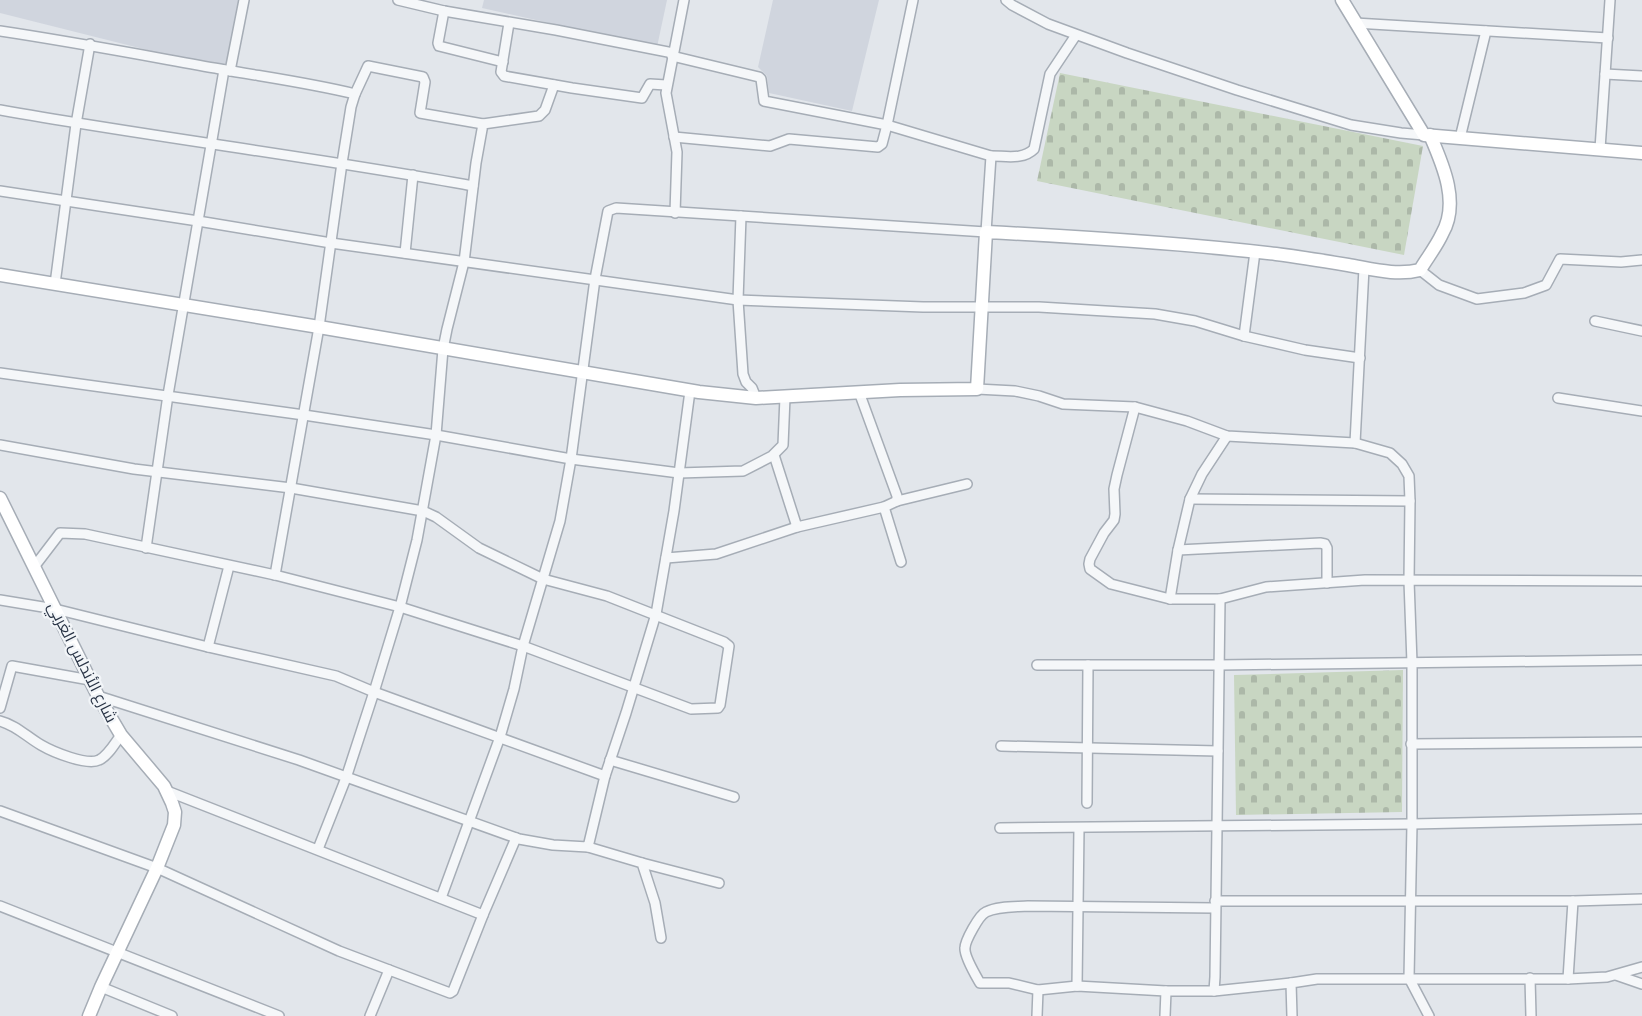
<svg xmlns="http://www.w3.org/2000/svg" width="1642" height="1016" viewBox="0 0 1642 1016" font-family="Figtree,Cairo,sans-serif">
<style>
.built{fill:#d0d5de}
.cemetery{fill:url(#cemetery-stones)}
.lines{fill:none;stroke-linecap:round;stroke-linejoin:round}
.street-casing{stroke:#a6adb6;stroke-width:12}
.secondary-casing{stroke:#a6adb6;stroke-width:15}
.street{stroke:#f5f7f9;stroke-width:9}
.secondary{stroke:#fff;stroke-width:12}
.labels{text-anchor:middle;stroke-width:4.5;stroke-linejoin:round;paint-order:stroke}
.street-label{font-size:16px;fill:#283345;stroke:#f2f5f8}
</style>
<defs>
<pattern id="cemetery-stones" width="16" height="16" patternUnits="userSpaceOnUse" patternTransform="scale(1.5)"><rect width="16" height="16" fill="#c8d6c2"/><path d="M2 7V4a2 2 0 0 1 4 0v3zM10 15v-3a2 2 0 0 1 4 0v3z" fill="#acb8a8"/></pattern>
</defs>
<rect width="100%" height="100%" fill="#e2e6eb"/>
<!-- built -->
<g class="built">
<path d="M0,0h240l-13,70 -227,-57z"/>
<path d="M484,0h183l-10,47 -175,-39z"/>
<path d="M773,0h106l-27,111 -83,-18 -2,-17 -9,-9z"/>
</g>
<!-- cemetery -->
<g class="cemetery">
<path d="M1060,73l363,73 -19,109 -367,-74z"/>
<path d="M1403,670l-1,142 -166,3 -2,-140z"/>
</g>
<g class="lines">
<defs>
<g id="street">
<path d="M398,0l46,11 112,19 117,23"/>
<path d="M1006,0l6,5 36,19 79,29 110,37 114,35 50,8 23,2"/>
<path d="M444,11l-6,32 1,3 64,16"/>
<path d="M509,23l-8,49 3,4 68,12 70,10 8,-14 16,1"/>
<path d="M1355,23l253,15"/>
<path d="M0,31c74,11 147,25 220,38 45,8 90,14 135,25l-4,13 -9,56 -23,164 -44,248"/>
<path d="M230,71l14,-71"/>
<path d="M1605,74l37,2"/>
<path d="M355,94l13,-28 55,11 2,5 -5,31 63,11"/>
<path d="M0,110c157,28 316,47 473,76"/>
<path d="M674,137l96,9 19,-7 89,8 4,-3 5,-19 26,-125"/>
<path d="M1460,138l26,-107"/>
<path d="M1600,149l10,-149"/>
<path d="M991,156c16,0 32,4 43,-7l16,-75 26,-39"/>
<path d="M0,191l198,30 133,22 407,57 185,7h116l116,7 40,7 49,15 61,14 55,8"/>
<path d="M675,213l2,-61 -11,-59 18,-93"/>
<path d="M741,216l-3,84 5,74 3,8 6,6 4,10"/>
<path d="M405,253l8,-78"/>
<path d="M1420,270l19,15 38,14 47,-6 22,-8 14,-26 61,3 21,-2"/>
<path d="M55,284l21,-160 14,-80"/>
<path d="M1595,321l47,10"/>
<path d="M1244,336l11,-84"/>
<path d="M0,373l304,42 132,20 135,24 108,14 64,-2 29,-15 11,-11 2,-48"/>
<path d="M977,389l38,2 24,5 24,8 72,3 52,14 40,15 128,7 35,10 12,11 7,12 1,25 -1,80 3,82v161l-3,154 20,38"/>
<path d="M859,392l38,104v5"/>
<path d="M1558,398l84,13"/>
<path d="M1135,407l-18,68 -3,14 1,25 -1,6 -10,13 -14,26 -1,5 1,5 21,15 59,15h50l46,-12 99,-7 277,1"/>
<path d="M1355,443l9,-175"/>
<path d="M0,445l134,24 157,19 132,23 13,6 43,31 64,31 64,17 117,46 5,4 -9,59 -2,3 -27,1 -168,-63 -123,-39 -125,-32 -190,-41 -25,-1 -26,34"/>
<path d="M774,455l23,72"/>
<path d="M1190,499l220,2"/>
<path d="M884,507l17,55"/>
<path d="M146,548l22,-153 56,-325"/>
<path d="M1178,550l142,-7 5,1 2,4v35"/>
<path d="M666,558l50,-4 81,-27 87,-20 13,-6 70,-17"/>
<path d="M1170,599l8,-49 12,-51 12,-25 25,-38"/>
<path d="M0,600l55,9 153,38 128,29 38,16 231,84"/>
<path d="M208,647l21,-81"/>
<path d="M1037,665h182l423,-5"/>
<path d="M98,696l201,64 220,79 34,6 35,2 17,-71 21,-63 30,-99 18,-103 16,-120"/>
<path d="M0,708l12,-42 78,14"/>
<path d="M0,721c16,4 27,16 41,24 12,7 46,21 58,15 9,-4 16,-17 22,-25"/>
<path d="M1411,744l231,-2"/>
<path d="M1001,746l217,5"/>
<path d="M610,760l124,37"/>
<path d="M167,791l316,124 33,-77"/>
<path d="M1087,803l1,-138"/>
<path d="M0,811l157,57 182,83 111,42 3,-2 30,-76"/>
<path d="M1000,828l412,-4 230,-5"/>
<path d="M588,847l54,16 13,40 6,35"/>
<path d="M318,849l28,-71 28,-86 26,-85 17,-67 19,-105 7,-86 4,-20 17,-67 12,-99 7,-39 56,-8 6,-6 9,-25"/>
<path d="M642,863l77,20"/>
<path d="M441,898l59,-161 14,-48 9,-43 37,-125 11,-62 24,-180 13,-68 8,-3 370,24 5,-76 -104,-31 -123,-24 -3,-22 -2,-2 -87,-21"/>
<path d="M1215,901h358l69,-2"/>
<path d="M0,906l279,110"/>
<path d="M1215,908l-187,-2c-13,1 -30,0 -42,6 -7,3 -21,29 -21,36 -1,8 11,28 15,35h29l29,7 39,-4 89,5h48l77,-8"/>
<path d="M1616,975l26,9"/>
<path d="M1530,978l1,38"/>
<path d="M1568,979l5,-78"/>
<path d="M1077,986l2,-158"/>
<path d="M101,987l71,29"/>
<path d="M1214,991l1,-14 5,-378"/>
<path d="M370,1016l19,-46"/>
<path d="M1037,1016l1,-26"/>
<path d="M1165,1016l1,-25"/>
<path d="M1292,1016l-1,-33 26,-4h251l39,-2 35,-10"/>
</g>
<g id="secondary">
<path d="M1342,0l82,135 218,18"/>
<path d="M0,275l319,52 380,65 57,6 144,-8 77,-1 9,-157c96,5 194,11 290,22 24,3 48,7 72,11 24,4 48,11 72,5 7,-12 16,-23 22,-36 18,-31 1,-69 -12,-99"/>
<path d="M0,498l98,198 23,39 43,51 8,17 3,9 -1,13 -17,43 -56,119 -12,29"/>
</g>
</defs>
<!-- street casing -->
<use href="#street" class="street-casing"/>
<!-- secondary casing -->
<use href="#secondary" class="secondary-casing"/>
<!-- street -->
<use href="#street" class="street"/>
<!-- secondary -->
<use href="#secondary" class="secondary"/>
</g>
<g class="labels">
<!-- street labels -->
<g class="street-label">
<text transform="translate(83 662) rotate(63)" y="6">شارع الأندلس الغربي</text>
</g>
</g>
</svg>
